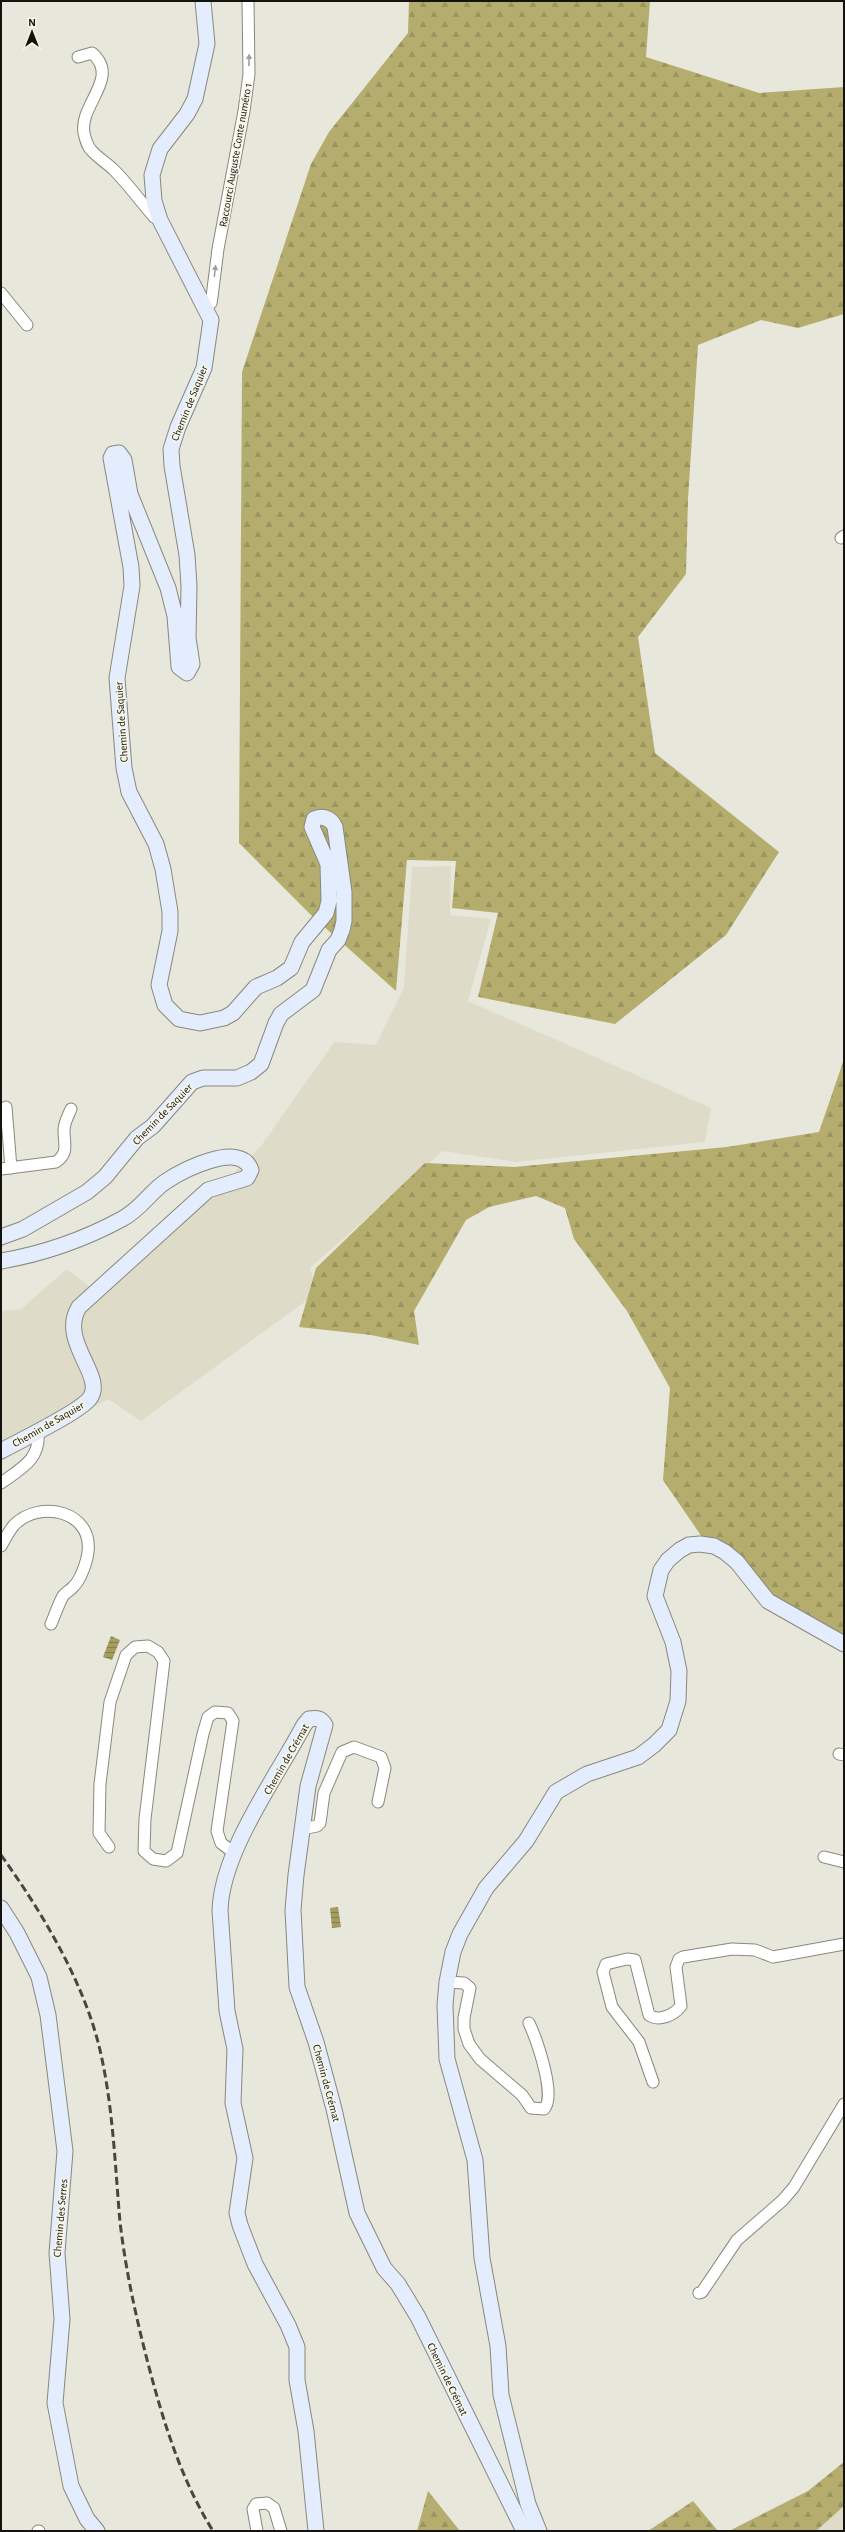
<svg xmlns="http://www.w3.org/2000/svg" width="845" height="2532" viewBox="0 0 845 2532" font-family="'Alegreya Sans',sans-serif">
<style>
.built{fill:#dedcc9}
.forest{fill:url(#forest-firs)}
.water{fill:url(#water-rules)}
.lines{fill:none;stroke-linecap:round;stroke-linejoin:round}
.street-casing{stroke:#89887d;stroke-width:13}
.secondary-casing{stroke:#89887d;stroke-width:17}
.street{stroke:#fff;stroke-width:11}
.secondary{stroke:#e4edfe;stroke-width:15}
.rail{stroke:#474640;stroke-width:3;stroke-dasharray:8 4;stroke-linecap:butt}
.oneway{fill:#a1a09f}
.labels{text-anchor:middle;stroke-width:3.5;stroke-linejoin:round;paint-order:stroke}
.street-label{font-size:11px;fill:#13120e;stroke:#f6f5e8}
</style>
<defs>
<pattern id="forest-firs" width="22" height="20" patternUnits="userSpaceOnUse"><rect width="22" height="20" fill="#b4ad6e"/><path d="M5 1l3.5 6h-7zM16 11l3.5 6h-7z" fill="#9a945e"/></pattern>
<pattern id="water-rules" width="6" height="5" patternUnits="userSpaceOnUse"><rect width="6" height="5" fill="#a49d5f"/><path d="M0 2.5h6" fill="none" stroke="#847f4d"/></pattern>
</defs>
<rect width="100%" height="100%" fill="#e8e7db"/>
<!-- built -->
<g class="built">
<path d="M451,866l-1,49 41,4 -23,82 243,107 -6,34 -189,20 -73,-11 -133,117 7,25 -176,128 -33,-22 -107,62v-150l20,-2 46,-40 36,28 69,-63 89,-88 73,-104 42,3 28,-58 8,-120z"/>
<path d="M844,2506v25h-28z"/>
</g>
<!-- forest -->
<g class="forest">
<path d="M409,1h241l-4,56 113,36 85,-6v227l-46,14 -37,-8 -63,25 -10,154 -2,75 -48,63 17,116 124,99 -53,83 -111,89 -137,-27 20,-84 -46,-5 4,-47 -49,-1 -11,131 -85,-76 -72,-72 3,-471 69,-208 18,-32 79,-99z"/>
<path d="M844,1059v577l-69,-38 -73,-61 -39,-57 7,-92 -43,-77 -53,-72 -9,-31 -29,-12 -47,11 -23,13 -52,91 5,34 -48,-10 -72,-8 17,-59 109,-105 89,4 213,-20 92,-15z"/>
<path d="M844,2462v44l-28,25h-87l79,-40z"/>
<path d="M428,2491l32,40h-43z"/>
<path d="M693,2501l25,30h-70z"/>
</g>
<!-- water -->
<g class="water">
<path d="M111,1636l9,4 -8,20 -9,-3z"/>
<path d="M338,1907l3,20 -9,1 -2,-20z"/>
</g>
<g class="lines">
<defs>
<g id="street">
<path d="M78,57l14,-4c29,25 -13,51 -8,80 1,5 4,14 7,17 7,8 16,13 23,20 14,14 27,32 40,47l6,3"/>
<path d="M1,293l26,32"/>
<path d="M206,307l5,-4 1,-6 6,-48 26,-138 5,-37 -1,-73"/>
<path d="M841,538l3,-2"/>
<path d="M6,1107l5,61"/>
<path d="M1,1169l55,-7c13,-9 8,-18 8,-32 0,-7 4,-14 7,-21"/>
<path d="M1,1483c21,-15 40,-24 37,-52"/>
<path d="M1,1546c4,-7 8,-15 13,-21 26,-26 79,-14 74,27 -1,9 -7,27 -14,34 -3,4 -8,6 -11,10 -5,9 -8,19 -12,28"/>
<path d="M839,1754l5,1"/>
<path d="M302,1829l15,-3 3,-3 4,-30 18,-41 12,-5 27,10 4,11 -7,34"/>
<path d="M109,1847l-10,-14 1,-49 10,-82 16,-47 9,-8 13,-1 10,6 6,9 -19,158 -1,32 9,8 13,2 11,-8 26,-119 5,-17 7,-5 13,1 5,8 -16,110 4,12 13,10"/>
<path d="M824,1857l20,5"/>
<path d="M447,1982l17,1 6,5 -6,30v11l5,15 11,15 42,36 9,13 13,1c13,-13 -8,-71 -15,-86"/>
<path d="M653,2082l-14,-40 -27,-35 -9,-35 3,-8 21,-5 8,1 14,55c10,7 25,0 32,-9l-5,-39 3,-8 4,-2 49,-8 23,1 18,7 71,-13"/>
<path d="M699,2293l3,-1 35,-52 46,-40 11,-13 50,-83"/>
<path d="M38,2531h1"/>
<path d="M257,2531l-4,-22 3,-5 11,-1 7,5 7,23"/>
</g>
<g id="secondary">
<path d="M1,1237l22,-8 64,-37 18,-15 32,-39 16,-12 39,-44 11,-4h34l14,-6 10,-8 15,-41 5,-9 32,-24 16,-40 9,-10 4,-10 2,-9v-29l-9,-65c-4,-9 -13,-12 -21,-8l-2,8 16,37 1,37 -3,12 -24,29 -11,26 -14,10 -21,9 -23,26 -9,5 -24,5 -21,-4 -14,-14 -6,-20 11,-54v-19l-7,-43 -7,-25 -27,-52 -5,-24 -7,-90 15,-92 -1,-19 -20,-109 2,-4 6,-1 5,7 6,34 38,94 7,28 4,51 8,6 5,-9 -4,-26 1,-52 -2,-31 -15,-89 -1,-17 7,-22 26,-59 7,-48 -51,-100 -6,-19 -2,-26 8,-26 27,-35 8,-15 12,-55 -4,-43"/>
<path d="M1,1261c41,-7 84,-22 121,-42 19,-10 27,-26 43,-37 18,-12 76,-42 86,-12l-4,8 -39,12 -129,117c-21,34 27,69 11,91 -10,14 -71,43 -89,53"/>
<path d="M1,1908l16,25 22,44 9,38 17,136 -8,102 5,66 -7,84 16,83 16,33 10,12"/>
<path d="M316,2531l-10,-100 -9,-51v-33l-9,-22 -33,-61 -15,-39 -3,-12 8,-55 -12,-55 2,-54 -8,-38 -7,-101c2,-59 56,-132 84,-185l5,-6c8,-1 12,-1 16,6l-17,61 -12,89 -3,35 4,77 19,55 18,67 23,104 27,55 14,16 20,33 106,214"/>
<path d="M539,2531l-11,-27 -27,-109 -3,-49 -16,-88 -7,-98 -28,-101 -2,-54 2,-23 6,-30 7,-18 26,-46 40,-47 30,-49 31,-18 51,-17 16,-12 15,-15 9,-29 1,-30 -6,-29 -18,-46 6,-26 7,-10 12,-10 9,-5 11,-1 14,2 11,6 12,10 31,39 76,43"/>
</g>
</defs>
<!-- street casing -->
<use href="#street" class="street-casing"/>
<!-- secondary casing -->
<use href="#secondary" class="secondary-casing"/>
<!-- street -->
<use href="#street" class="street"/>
<!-- secondary -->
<use href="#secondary" class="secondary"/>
<!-- rail -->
<path class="rail" d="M1,1855c41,57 83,127 99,195 13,56 15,115 20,172 6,51 17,100 30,149 15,56 32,110 63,160"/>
</g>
<!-- one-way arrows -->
<defs><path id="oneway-solid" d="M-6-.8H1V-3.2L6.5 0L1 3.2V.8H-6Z"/></defs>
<g class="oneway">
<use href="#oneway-solid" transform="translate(249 60) rotate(-89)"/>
<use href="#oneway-solid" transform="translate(215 271) rotate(-83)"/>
</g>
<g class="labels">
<!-- street labels -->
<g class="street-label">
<text transform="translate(235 155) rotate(-80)" y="4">Raccourci Auguste Conte numéro 1</text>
<text transform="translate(189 403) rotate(-68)" y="4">Chemin de Saquier</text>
<text transform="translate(121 722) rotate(-94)" y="4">Chemin de Saquier</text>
<text transform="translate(162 1114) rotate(-46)" y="4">Chemin de Saquier</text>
<text transform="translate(48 1424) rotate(-30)" y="4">Chemin de Saquier</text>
<text transform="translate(286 1759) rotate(-60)" y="4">Chemin de Crémat</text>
<text transform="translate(327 2083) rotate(75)" y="4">Chemin de Crémat</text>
<text transform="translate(60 2218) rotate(-85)" y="4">Chemin des Serres</text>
<text transform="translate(448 2379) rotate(64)" y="4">Chemin de Crémat</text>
</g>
</g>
<!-- border -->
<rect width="845" height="2532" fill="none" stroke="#13120e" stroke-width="4"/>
<!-- north arrow -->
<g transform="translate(32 32)" stroke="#f6f5e8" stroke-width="3" paint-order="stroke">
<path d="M0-3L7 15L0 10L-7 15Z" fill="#13120e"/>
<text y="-6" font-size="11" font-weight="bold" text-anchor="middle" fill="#13120e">N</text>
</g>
</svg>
